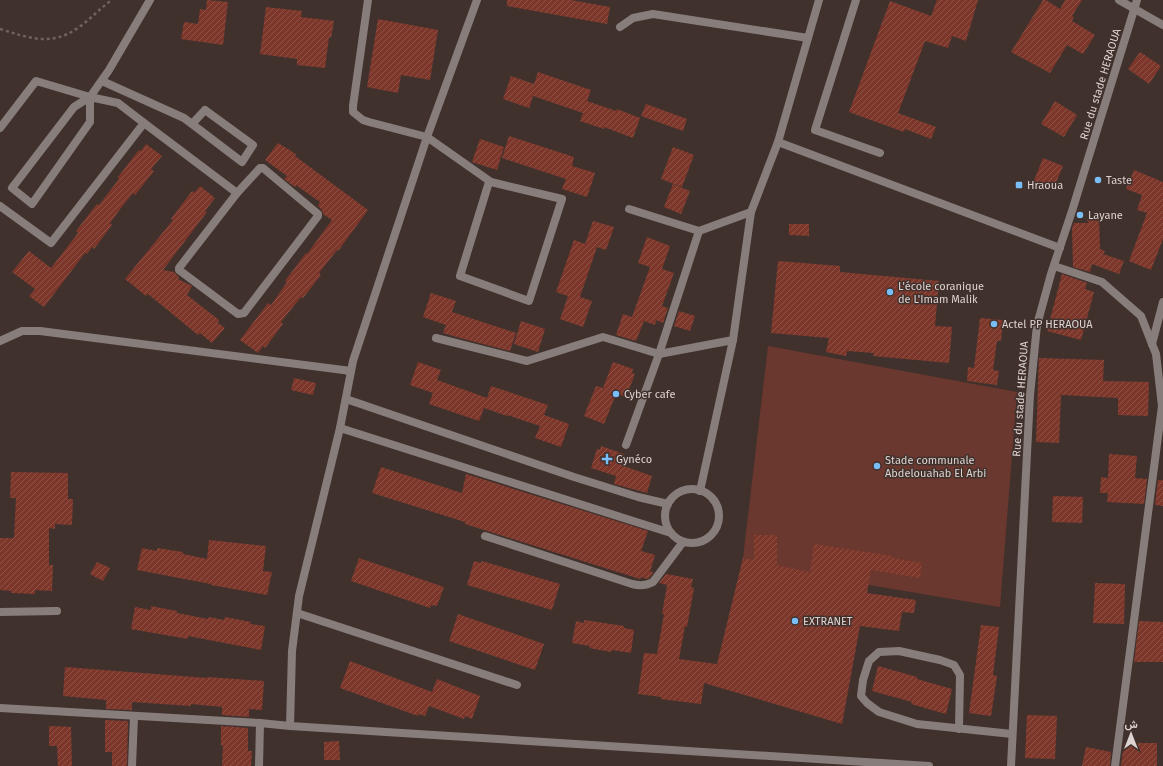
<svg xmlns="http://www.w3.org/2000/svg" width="1163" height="766" viewBox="0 0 1163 766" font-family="'Fira Sans',Vazirmatn,sans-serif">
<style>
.park{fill:#6a382e}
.building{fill:url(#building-hatch)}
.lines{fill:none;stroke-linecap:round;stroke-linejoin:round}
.path{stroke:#70625e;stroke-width:2.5;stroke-dasharray:3 3;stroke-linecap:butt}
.service{stroke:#877e7c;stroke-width:8}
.minor{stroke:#877e7c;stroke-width:8}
.tertiary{stroke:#877e7c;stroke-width:8}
.poi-dot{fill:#7abef8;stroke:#41312d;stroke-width:1.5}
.labels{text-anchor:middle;stroke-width:3;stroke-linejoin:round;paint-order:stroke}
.street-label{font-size:11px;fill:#ddd3d0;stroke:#41312d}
.poi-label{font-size:11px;fill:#ddd3d0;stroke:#41312d;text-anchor:start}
</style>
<defs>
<pattern id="building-hatch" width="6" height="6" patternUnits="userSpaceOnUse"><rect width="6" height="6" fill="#7c372a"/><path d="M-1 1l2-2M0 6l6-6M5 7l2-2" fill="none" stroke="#8e5348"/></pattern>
</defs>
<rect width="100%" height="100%" fill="#41312d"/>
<!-- park -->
<path class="park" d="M768,346l249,46 -17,215 -131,-22 -126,-27z"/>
<!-- building -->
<g class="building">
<path d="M207,0l21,2 -5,43 -42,-6 3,-17 14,2 2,-15 6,1z"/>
<path d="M507,0h64l39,7 -3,17 -100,-18z"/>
<path d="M937,0h41l-12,41 -14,-5 -4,12 -23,-7 -27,72 38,14 -5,12 -26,-10 -1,3 -55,-20 41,-111 41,15z"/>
<path d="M1043,0h3l14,9 5,-9h17l-10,16 2,1 -2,4 23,14 -12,19 -16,-9 -17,28 -39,-21z"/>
<path d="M266,7l36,4 -1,6 33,4 -3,17 -2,-1 -4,31 -28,-3v-6l-37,-5z"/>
<path d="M378,19l60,11 -8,50 -29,-5 -3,18 -31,-6z"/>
<path d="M1140,52l21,14 -12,18 -21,-15z"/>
<path d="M538,72l53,18 -4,11 29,10 1,-2 23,9 -7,20 -29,-11v2l-24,-8 3,-8 -50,-17 -4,12 -26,-9 8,-23 23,8z"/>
<path d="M1055,101l22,14 -13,22 -23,-13z"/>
<path d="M646,104l41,15 -4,12 -42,-15z"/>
<path d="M509,136l65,21 -2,9 23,7 -8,24 -25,-8 4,-10 -64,-21z"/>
<path d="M480,139l24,8 -7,23 -25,-8z"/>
<path d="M278,143l18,11 -1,2 27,20 46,34 -30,41 -1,-1 -18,23 2,2 -18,23 -2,-1 -20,25 2,2 -18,24 -2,-2 -5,7 -18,-13 28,-37 3,2 16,-23 -2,-1 21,-28 1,1 25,-34 -9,-6 -1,-4 -4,-4 2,-4 -24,-17 -1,2 -11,-8 3,-3 -22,-16z"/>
<path d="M146,144l16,12 -11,13 3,2 -19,24 -2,-2 -12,15 -11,15 2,2 -18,24 -2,-2 -5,7 -2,-1 -41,54 -15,-11 6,-7 -23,-17 17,-21 22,17 27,-35 -2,-2 21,-27 2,1 20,-26 -1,-2 21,-27 2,1z"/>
<path d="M673,147l21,8 -12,32 -21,-8z"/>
<path d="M1043,158l20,8 -10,24 -20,-7z"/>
<path d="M1134,170l29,12v57l-12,31 -22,-9 18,-48 -10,-3 5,-15 -16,-6z"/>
<path d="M673,184l17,7 -9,23 -17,-7z"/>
<path d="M200,186l15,12 -10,13 2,1 -44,58 11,2 5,5 -1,2 14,7 -5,9 32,25 -1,3 7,5 -13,15 -12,-10 -2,2 -50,-41 -2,2 -21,-17 48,-59 -2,-1 21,-28 2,2z"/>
<path d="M1099,218l1,31 5,2 -2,3 21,7 -5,13 -27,-10 -2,8 -17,-5 -1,-39 2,-5h14l-1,-4z"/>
<path d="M593,221l21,6 -8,23 -9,-3 -17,50 12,4 -9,26 -23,-8 8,-23 -12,-4 18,-52 11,4z"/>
<path d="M789,224h20v12l-20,-1z"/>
<path d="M647,237l23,9 -8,23 12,4 -12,33 6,2 -5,15 -7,-3 -1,5 -11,-4 -8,20 -20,-6 7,-21 9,3 18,-50 -12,-4z"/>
<path d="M778,261l62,5v6l99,9 -4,45 17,1 -3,36 -76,-7 1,-3 -27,-2 -1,5 -20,-4 3,-14 -58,-5z"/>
<path d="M1062,274l25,9 -2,6 9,3 -13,48 -34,-9z"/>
<path d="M431,293l25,8 -4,11 64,21 -6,18 -50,-13 -17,-5 3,-8 -23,-8z"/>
<path d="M679,311l16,5 -5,15 -16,-5z"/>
<path d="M980,318l23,2 -2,21h-4l-4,29 6,1 -2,14 -30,-4 1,-14 6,1z"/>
<path d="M521,321l24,8 -7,23 -24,-8z"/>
<path d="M1039,358l65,2 -1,21 46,1 -1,34 -30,-1v-17l-57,-3 -2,48 -23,-1z"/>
<path d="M418,362l23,8 -4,10 50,18 4,-12 57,19 -4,10 25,9 -8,23 -26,-9 5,-12 -33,-11v1l-23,-8 -5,13 -50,-17 4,-11 -23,-8z"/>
<path d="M613,362l20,7 -1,4 3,1 -9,23 -10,-3 -12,30 -20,-8 12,-30 7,2z"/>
<path d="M294,378l22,5 -3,12 -22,-5z"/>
<path d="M601,446l23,8 -3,11 31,11 -5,17 -33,-9 2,-8 -25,-8 6,-19 3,1z"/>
<path d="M1109,454l28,2 -2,22 12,1 -3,25 -37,-2 1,-9h-8l1,-16 7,1z"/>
<path d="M381,467l81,26 4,-19 182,57 -7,20 14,4 -5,17h4l-5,6 -2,1 -6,-2 -1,2 -175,-55v-2l-93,-29z"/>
<path d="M11,472l57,1v26h5l-1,26 -17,-1v5l-6,-1v37h4l-1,26 -17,-1v4l-24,-1v-2l-11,-1v-52h14l2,-40h-6z"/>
<path d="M1158,480h5v26l-8,-1z"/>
<path d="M1053,496l30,1 -1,26 -30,-1z"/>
<path d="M754,535h23v30l33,7 4,-28 79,12v2l29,5 -2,15 -49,-8 -4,23 49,7 -2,13 -12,-1 -3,19 -39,-5 -18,98 -138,-41 -3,21 -40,-5v-2l-23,-3 6,-41 13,1 7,-40h-2l5,-29 -8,-2 7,-9 27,5 -2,8 3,1 -7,39 -2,-1 -6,33 38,5 26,-106 11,2z"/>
<path d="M209,540l57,6 -3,25 9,1 -5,23 -56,-10v-1l-74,-14 5,-22 15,3v-3l26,4v2l24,5z"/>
<path d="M359,558l85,29 -7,19 -6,-1 -1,3 -79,-27z"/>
<path d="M474,561l7,2 1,-2 78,23 -8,26 -85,-25z"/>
<path d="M97,562l13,6 -7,13 -13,-7z"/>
<path d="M1095,583l30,1 -1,40 -31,-1z"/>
<path d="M151,606l26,5v2l31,6 1,-2 15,3 1,-3 26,5 -1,2 15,2 -4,24 -73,-14v3l-57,-10 4,-22 16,3z"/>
<path d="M458,614l86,30 -9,26 -86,-29z"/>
<path d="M584,620l40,6v2l10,2 -3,23 -19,-3 -1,2 -22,-4 1,-2 -18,-3 4,-22 8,2z"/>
<path d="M1139,621l24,1v40h-29z"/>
<path d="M981,625l18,2 -6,48 4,1 -6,40 -22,-3z"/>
<path d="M350,661l82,31 5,-13 43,17 -8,23 -7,-3 -1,3 -35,-13 -4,10 -7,-2v2l-78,-28z"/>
<path d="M878,666l39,11v2l35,10 -6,25 -35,-10 1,-2 -40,-11z"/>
<path d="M65,667l142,11v-1l57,4 -2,29 -13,-1v8l-27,-2v-8l-31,-3v2l-59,-4v8l-26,-1v-9l-43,-4z"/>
<path d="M1027,715l30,1 -2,43 -30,-1z"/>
<path d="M105,720l23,1 -1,45h-15v-14h-7z"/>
<path d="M49,726l22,1 1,39h-14l-1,-20h-8z"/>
<path d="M221,726l27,2v23h4l-1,15h-29l1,-20 -2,-1z"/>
<path d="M339,741l1,19h-16v-18z"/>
<path d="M1124,743h33v23h-36z"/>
<path d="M1086,747l25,5 -1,14h-28z"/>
</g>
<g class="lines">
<!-- path -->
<path class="path" d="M0,29c29,9 52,18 79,-2 12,-8 21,-19 33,-27"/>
<!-- service -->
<g class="service">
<path d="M368,0l-15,106v6l10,8 6,2 58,15 64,45 71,17 -33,102 -69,-25 29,-94"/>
<path d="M856,0l-41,130 65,23"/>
<path d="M102,81l82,37 8,6 50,38 11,-17 -48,-35 -13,14"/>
<path d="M0,341l22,-10h18l311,40"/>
<path d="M485,536l147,48c8,2 14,2 21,-2l30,-40"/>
<path d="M297,613l220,72"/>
<path d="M959,729l1,-54 -6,-10 -14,-5 -41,-9 -20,1 -10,9 -6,19 -2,16 6,7 12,9 38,12 95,10"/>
</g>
<!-- minor -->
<g class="minor">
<path d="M620,27l13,-9 20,-4 155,24"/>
<path d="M90,97v25l-58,82 -20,-16 62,-81 16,-10 28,6 26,20"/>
<path d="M0,128l36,-47 54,16 19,-27 41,-70"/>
<path d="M778,142l282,106"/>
<path d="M260,168h3l55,46v2l-74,97 -6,1 -59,-44v-2l58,-75z"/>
<path d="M0,206l51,37 93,-120 93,70"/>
<path d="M629,209l70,22"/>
<path d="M1054,266l48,16 39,34 15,38 6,52 -47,360"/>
<path d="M436,338l91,23 76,-24 56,17 74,-14 18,-128 27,-70 41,-142"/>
<path d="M1152,344l11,-42"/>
<path d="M346,399l228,78 64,20 30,7"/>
<path d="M340,428l331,105"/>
<path d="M626,445l33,-91 40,-123 52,-19"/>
<circle cx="692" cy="516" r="27"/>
<path d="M700,491l33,-151"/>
<path d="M0,612l57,-1"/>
<path d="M0,708l260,15 30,3 639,40"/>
<path d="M290,726l2,-75 7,-55 41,-168 13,-67 74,-224 50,-137"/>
<path d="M132,766l2,-50"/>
<path d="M259,766l1,-43"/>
</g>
<!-- tertiary -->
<g class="tertiary">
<path d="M1119,0l44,25"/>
<path d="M1011,766l19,-371 7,-70 14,-51 21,-63 65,-211"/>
</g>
</g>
<!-- markers -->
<g class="poi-dot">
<circle cx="1098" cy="180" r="4"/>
<rect x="1015" y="181" width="8" height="8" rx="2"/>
<circle cx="1080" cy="215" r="4"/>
<circle cx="890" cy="292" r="4"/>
<circle cx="994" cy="324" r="4"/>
<circle cx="616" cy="394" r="4"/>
<path d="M605 453h4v4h4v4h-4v4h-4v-4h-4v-4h4z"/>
<circle cx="877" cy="466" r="4"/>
<circle cx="795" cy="621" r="4"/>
</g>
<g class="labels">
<!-- street labels -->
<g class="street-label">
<text transform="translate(1100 84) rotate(-73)" y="4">Rue du stade HERAOUA</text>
<text transform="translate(1020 399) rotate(-86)" y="4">Rue du stade HERAOUA</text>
</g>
<!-- poi labels -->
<g class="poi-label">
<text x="1106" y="184">Taste</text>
<text x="1027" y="189">Hraoua</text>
<text x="1088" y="219">Layane</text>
<text x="898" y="290">L'école coranique<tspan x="898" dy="13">de L'Imam Malik</tspan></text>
<text x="1002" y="328">Actel PP HERAOUA</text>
<text x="624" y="398">Cyber cafe</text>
<text x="616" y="463">Gynéco</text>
<text x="885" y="464">Stade communale<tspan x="885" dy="13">Abdelouahab El Arbi</tspan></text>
<text x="803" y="625">EXTRANET</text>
</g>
</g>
<!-- north arrow -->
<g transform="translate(1131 734)" stroke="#41312d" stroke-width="3" paint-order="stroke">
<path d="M0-3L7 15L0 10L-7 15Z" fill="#ddd3d0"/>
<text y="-6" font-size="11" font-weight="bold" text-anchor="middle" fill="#ddd3d0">ش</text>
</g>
</svg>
